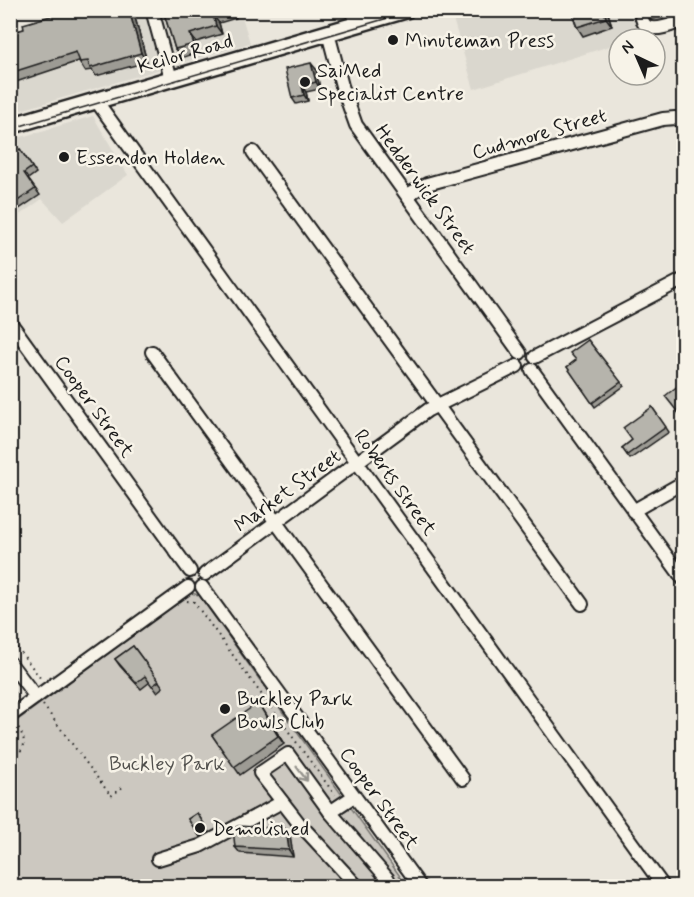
<svg xmlns="http://www.w3.org/2000/svg" width="694" height="897" viewBox="0 0 694 897" font-family="Mynerve,sans-serif">
<style>
.built{fill:#dad7ce}
.green{fill:#ccc8c0;stroke:#74726e;stroke-width:1.5}
.lines{fill:none;stroke-linecap:round;stroke-linejoin:round}
.minor-casing{stroke:#1c1c1c;stroke-width:16}
.major-casing{stroke:#1c1c1c;stroke-width:20}
.path{stroke:#1c1c1c;stroke-width:2;stroke-dasharray:1.5 4.5;stroke-linecap:butt}
.minor{stroke:#f7f3e8;stroke-width:12}
.major{stroke:#f7f3e8;stroke-width:15}
.tram{stroke:#1c1c1c;stroke-width:1.5}
.wall{fill:#9d9b94;stroke:#1c1c1c;stroke-width:1.5}
.shaded-wall{fill:#7f7e78;stroke:#1c1c1c;stroke-width:1.5}
.building{fill:#b6b4ac;stroke:#1c1c1c;stroke-width:1.5}
.oneway{stroke:#94928c}
.poi-dot{fill:#1c1c1c;stroke:#f7f3e8;stroke-width:2}
.labels{text-anchor:middle;stroke-width:5;stroke-linejoin:round;paint-order:stroke}
.poi-label{font-size:20px;fill:#1c1c1c;stroke:#f7f3e8;text-anchor:start}
.street-label{font-size:20px;fill:#1c1c1c;stroke:#f7f3e8}
.park-label{font-size:20px;fill:#51504d;stroke:#f7f3e8}
</style>
<rect width="100%" height="100%" fill="#eae6dc"/>
<filter id="ink" filterUnits="userSpaceOnUse"><feTurbulence type="fractalNoise" baseFrequency=".0167" numOctaves="2"/><feDisplacementMap in="SourceGraphic" scale="12" xChannelSelector="R" yChannelSelector="G"/><feConvolveMatrix kernelMatrix="1 2 1 2 8 2 1 2 1" color-interpolation-filters="sRGB"/></filter>
<g filter="url(#ink)">
<!-- built -->
<g class="built">
<path d="M240,10l10,33 -239,70 -1,-72 93,-30z"/>
<path d="M481,10l203,1 -1,12 -51,16h-13v4l-145,46 -21,-70z"/>
<path d="M93,116l35,59 -65,47 -21,-23 -31,22v-81z"/>
</g>
<!-- green -->
<path class="green" d="M191,593l8,2 208,291h-396v-161z"/>
<g class="lines">
<defs>
<g id="minor">
<path d="M152,10l19,69"/>
<path d="M353,10l3,15"/>
<path d="M640,10c1,4 2,12 5,15 8,8 31,-1 39,-6"/>
<path d="M328,33l14,53 14,39 164,228"/>
<path d="M98,100l2,6 563,780"/>
<path d="M253,152l329,452"/>
<path d="M407,195l20,-11 236,-65 12,-1 9,4"/>
<path d="M10,322l180,249"/>
<path d="M152,352l311,427"/>
<path d="M535,357l149,-78"/>
<path d="M532,370l152,210"/>
<path d="M633,511l51,-29"/>
<path d="M205,574l223,-164 89,-44"/>
<path d="M202,587l218,299"/>
<path d="M10,663l26,34"/>
<path d="M10,716l178,-129"/>
<path d="M330,812l24,-16"/>
<path d="M158,859l42,-13 82,-44"/>
<path d="M357,886l-59,-64 -38,-49 28,-19 42,58 58,67 -10,7"/>
</g>
<path id="major" d="M10,126l396,-116"/>
</defs>
<!-- minor casing -->
<use href="#minor" class="minor-casing"/>
<!-- major casing -->
<use href="#major" class="major-casing"/>
<!-- path -->
<g class="path">
<path d="M187,601l7,1 141,193"/>
<path d="M10,638l31,41"/>
<path d="M10,687l8,10"/>
<path d="M43,705l68,91 13,-10"/>
<path d="M10,757c19,-8 16,-16 7,-32"/>
</g>
<!-- minor -->
<use href="#minor" class="minor"/>
<!-- major -->
<use href="#major" class="major"/>
<!-- tram -->
<path class="tram" d="M10,129l405,-119"/>
</g>
<!-- wall -->
<g class="wall">
<path d="M71,10h62l14,52 -51,14 -4,-6 -7,1 -6,-10 -69,23v-51l14,-4z"/>
<path d="M163,10h71l2,8 -17,5 3,11 -26,8 3,10 -18,6 -6,-9z"/>
<path d="M567,10h40l5,16 -29,10 -6,-9 -5,-15 -3,1z"/>
<path d="M645,10h20l3,7 -17,2z"/>
<path d="M316,69l4,20 -14,3 2,9 -12,3 -4,-6z"/>
<path d="M10,92l4,12 -4,1z"/>
<path d="M20,149l16,24 -8,6 12,16 -30,20v-59z"/>
<path d="M588,340l36,46 -29,21 -28,-40 9,-7z"/>
<path d="M652,407l17,25 -39,27 -8,-11 10,-8z"/>
<path d="M133,646l30,41 -6,5 -7,-10 -9,7 -21,-23 -5,-7z"/>
<path d="M264,711l20,33 -44,31 -28,-40z"/>
<path d="M197,813l12,19 -9,5 -12,-18z"/>
<path d="M290,835l3,22 -53,-4 -5,-6z"/>
</g>
<!-- shaded-wall -->
<g class="shaded-wall">
<path d="M129,10h4l14,52 -6,-9z"/>
<path d="M604,10h3l5,16 -6,-8z"/>
<path d="M213,15l6,8 3,11 -6,-8z"/>
<path d="M190,34l6,8 3,10 -5,-8z"/>
<path d="M311,63l5,6 4,20 -4,-7z"/>
<path d="M302,86l4,6 2,9 -4,-6z"/>
<path d="M10,92l4,12 -4,-5z"/>
<path d="M258,703l6,8 20,33 -6,-8z"/>
<path d="M286,829l4,6 3,22 -4,-7z"/>
</g>
<!-- building -->
<g class="building">
<path d="M71,10h58l12,43 -51,15 -2,-7 -8,1 -4,-10 -66,21v-40l14,-4 -1,-5z"/>
<path d="M163,10h63l-13,5 3,11 -26,8 4,10 -19,5z"/>
<path d="M571,10h33l2,8 -29,9z"/>
<path d="M311,63l5,19 -14,4 2,9 -12,3 -7,-29z"/>
<path d="M20,149l12,18 -8,6 11,16 -25,17v-50z"/>
<path d="M588,340l33,42 -29,21 -25,-36 9,-7 -6,-7z"/>
<path d="M684,381v39l-19,-24z"/>
<path d="M652,407l14,20 -39,28 -5,-7 10,-8 -9,-12z"/>
<path d="M133,646l26,35 -7,5 -7,-10 -9,7 -21,-24z"/>
<path d="M258,703l20,33 -44,31 -22,-32z"/>
<path d="M197,813l9,14 -9,5 -9,-13z"/>
<path d="M238,826l48,3 3,21 -54,-3 -2,-18z"/>
</g>
<!-- one-way arrows -->
<defs><path id="oneway-shaft" d="M-6 0H5M1.5-3L5.5 0L1.5 3" fill="none" stroke-width="1.6" stroke-linecap="round" stroke-linejoin="round" transform="scale(1.5)"/></defs>
<use class="oneway" href="#oneway-shaft" transform="translate(302 774) rotate(53)"/>
</g>
<!-- markers -->
<g class="poi-dot">
<circle cx="393" cy="40" r="6"/>
<circle cx="305" cy="82" r="6"/>
<circle cx="64" cy="157" r="6"/>
<circle cx="225" cy="709" r="6"/>
<circle cx="200" cy="828" r="6"/>
</g>
<g class="labels">
<!-- poi labels -->
<g class="poi-label">
<text x="405" y="47">Minuteman Press</text>
<text x="317" y="77">SaiMed<tspan x="317" dy="23">Specialist Centre</tspan></text>
<text x="76" y="164">Essendon Holden</text>
<text x="237" y="705">Buckley Park<tspan x="237" dy="23">Bowls Club</tspan></text>
<text x="212" y="835">Demolished</text>
</g>
<!-- street labels -->
<g class="street-label">
<text transform="translate(185 53) rotate(-16)" y="7">Keilor Road</text>
<text transform="translate(539 133) rotate(-16)" y="7">Cudmore Street</text>
<text transform="translate(426 189) rotate(54)" y="7">Hedderwick Street</text>
<text transform="translate(95 406) rotate(54)" y="7">Cooper Street</text>
<text transform="translate(396 482) rotate(54)" y="7">Roberts Street</text>
<text transform="translate(287 490) rotate(-36)" y="7">Market Street</text>
<text transform="translate(380 798) rotate(54)" y="7">Cooper Street</text>
</g>
<!-- park labels -->
<g class="park-label">
<text x="167" y="770">Buckley Park</text>
</g>
</g>
<!-- margin -->
<rect width="694" height="897" fill="none" stroke="#f7f3e8" stroke-width="36"/>
<rect x="18" y="18" width="658" height="861" fill="none" stroke="#1c1c1c" stroke-width="2" filter="url(#ink)"/>
<!-- north arrow -->
<g transform="translate(637 57) rotate(316)"><circle r="28" fill="#f7f3e8" stroke="#9f9d96" stroke-width="1.5"/>
<path d="M0-4.5L10 22L0 15L-10 22Z" fill="#1c1c1c"/>
<text y="-9" font-size="16" font-weight="bold" text-anchor="middle" fill="#1c1c1c">N</text>
</g>
</svg>
